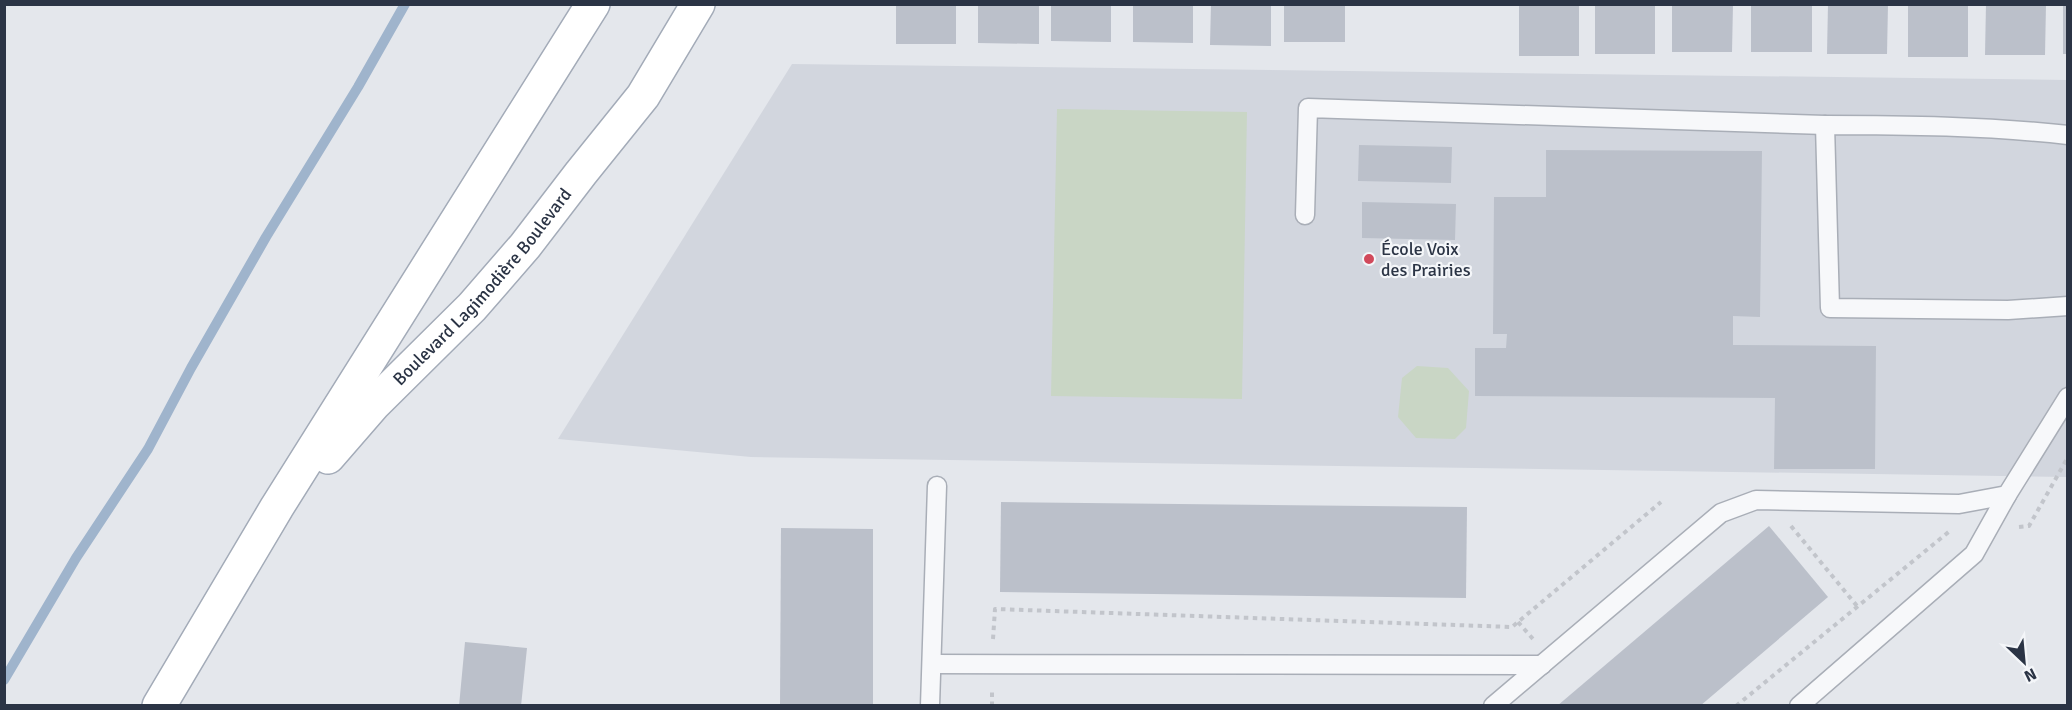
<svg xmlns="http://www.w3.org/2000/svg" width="2072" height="710" viewBox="0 0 2072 710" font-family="Signika,sans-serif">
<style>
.built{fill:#d2d6de}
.green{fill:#c9d6c5}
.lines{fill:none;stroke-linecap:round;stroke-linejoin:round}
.stream{stroke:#9fb4cc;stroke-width:10}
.building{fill:#bbc0ca}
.lane-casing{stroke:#a9aeb7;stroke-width:21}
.primary-casing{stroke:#a3abb8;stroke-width:36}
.path{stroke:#c2c5cb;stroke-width:4;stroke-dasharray:4.5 4.5;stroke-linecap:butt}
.lane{stroke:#f7f8fa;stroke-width:18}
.primary{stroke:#fff;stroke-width:33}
.poi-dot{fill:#d1495b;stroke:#f4f6f9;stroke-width:2}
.labels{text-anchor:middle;stroke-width:4.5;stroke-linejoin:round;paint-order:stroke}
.poi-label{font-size:18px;fill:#2b3445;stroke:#f4f6f9;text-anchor:start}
.street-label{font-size:18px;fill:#2b3445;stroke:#f4f6f9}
</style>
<rect width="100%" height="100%" fill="#e4e7ec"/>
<!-- built -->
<path class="built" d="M792,64l1275,16v397l-1316,-20 -193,-18z"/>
<!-- green -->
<g class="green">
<path d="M1057,109l190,3 -5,287 -191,-3z"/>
<path d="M1417,366l31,2 21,23 -3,37 -11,11 -39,-1 -18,-21 4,-39z"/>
</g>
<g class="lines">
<!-- stream -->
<path class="stream" d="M4,680l72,-122 72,-109 43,-81 75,-131 92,-150 47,-83"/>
</g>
<!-- building -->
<g class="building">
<rect x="896" y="4" width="60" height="40"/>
<path d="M978,4h61v40l-61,-1z"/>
<path d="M1051,4h60v38l-60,-1z"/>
<path d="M1133,4h60v39l-60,-1z"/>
<path d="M1211,4h60v42l-61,-1z"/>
<rect x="1284" y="4" width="61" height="38"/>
<rect x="1519" y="4" width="60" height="52"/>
<rect x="1595" y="4" width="60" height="50"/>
<path d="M1672,4h61l-1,48h-60z"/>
<rect x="1751" y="4" width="61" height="48"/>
<path d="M1828,4h60l-1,50h-60z"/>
<rect x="1908" y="4" width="60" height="53"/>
<path d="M1986,4h60l-1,51h-60z"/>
<rect x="2063" y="4" width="5" height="50"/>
<path d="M1359,145l93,2 -1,36 -93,-2z"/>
<path d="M1546,150l216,1 -2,166 -27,-1v29l143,1 -1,123h-101l1,-71 -300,-2v-48h31l1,-14h-14l1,-137h52z"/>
<path d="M1362,202l94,2 -1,36 -93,-2z"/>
<path d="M1001,502l466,5 -1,91 -466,-6z"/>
<path d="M1769,526l59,71 -128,109h-143z"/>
<path d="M781,528l92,1v177h-93z"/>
<path d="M465,642l62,6 -6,58h-62z"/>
</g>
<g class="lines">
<defs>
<g id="lane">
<path d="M2068,135c-81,-9 -162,-10 -243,-10l5,183 178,2 60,-4"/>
<path d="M1305,215l3,-107 517,17"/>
<path d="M932,664l610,1"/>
<path d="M930,706l7,-220"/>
<path d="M1493,706l228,-193 35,-13 203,4 48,-9 61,-98"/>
<path d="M1799,706l175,-152 33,-59"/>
</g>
<g id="primary">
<path id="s1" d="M328,457l46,-53 98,-97 53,-61 56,-73 62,-77 55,-92"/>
<path d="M159,706l118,-199 316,-503"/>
</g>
</defs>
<!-- lane casing -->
<use href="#lane" class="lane-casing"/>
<!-- primary casing -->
<use href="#primary" class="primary-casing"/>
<!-- path -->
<g class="path">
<path d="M1791,526l66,80"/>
<path d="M2019,527l10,-1 39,-69"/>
<path d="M1518,622l15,17"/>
<path d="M993,639l2,-30 517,18 149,-125"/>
<path d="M992,706v-18"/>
<path d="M1736,706l215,-176"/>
</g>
<!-- lane -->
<use href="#lane" class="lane"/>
<!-- primary -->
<use href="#primary" class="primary"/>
</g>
<!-- markers -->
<circle class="poi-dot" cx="1369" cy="259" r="6"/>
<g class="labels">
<!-- poi labels -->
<g class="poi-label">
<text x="1381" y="255">École Voix<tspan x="1381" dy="21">des Prairies</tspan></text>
</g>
<!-- street labels -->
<g class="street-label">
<text dy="6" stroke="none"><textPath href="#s1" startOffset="230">Boulevard Lagimodière Boulevard</textPath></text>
</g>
</g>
<!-- border -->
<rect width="2072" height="710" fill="none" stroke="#2b3445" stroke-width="12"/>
<!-- north arrow -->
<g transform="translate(2024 662) rotate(154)" stroke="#f4f6f9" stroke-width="4.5" paint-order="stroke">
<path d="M0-4.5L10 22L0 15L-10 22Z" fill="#2b3445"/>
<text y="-9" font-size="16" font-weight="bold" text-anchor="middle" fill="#2b3445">N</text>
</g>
</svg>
